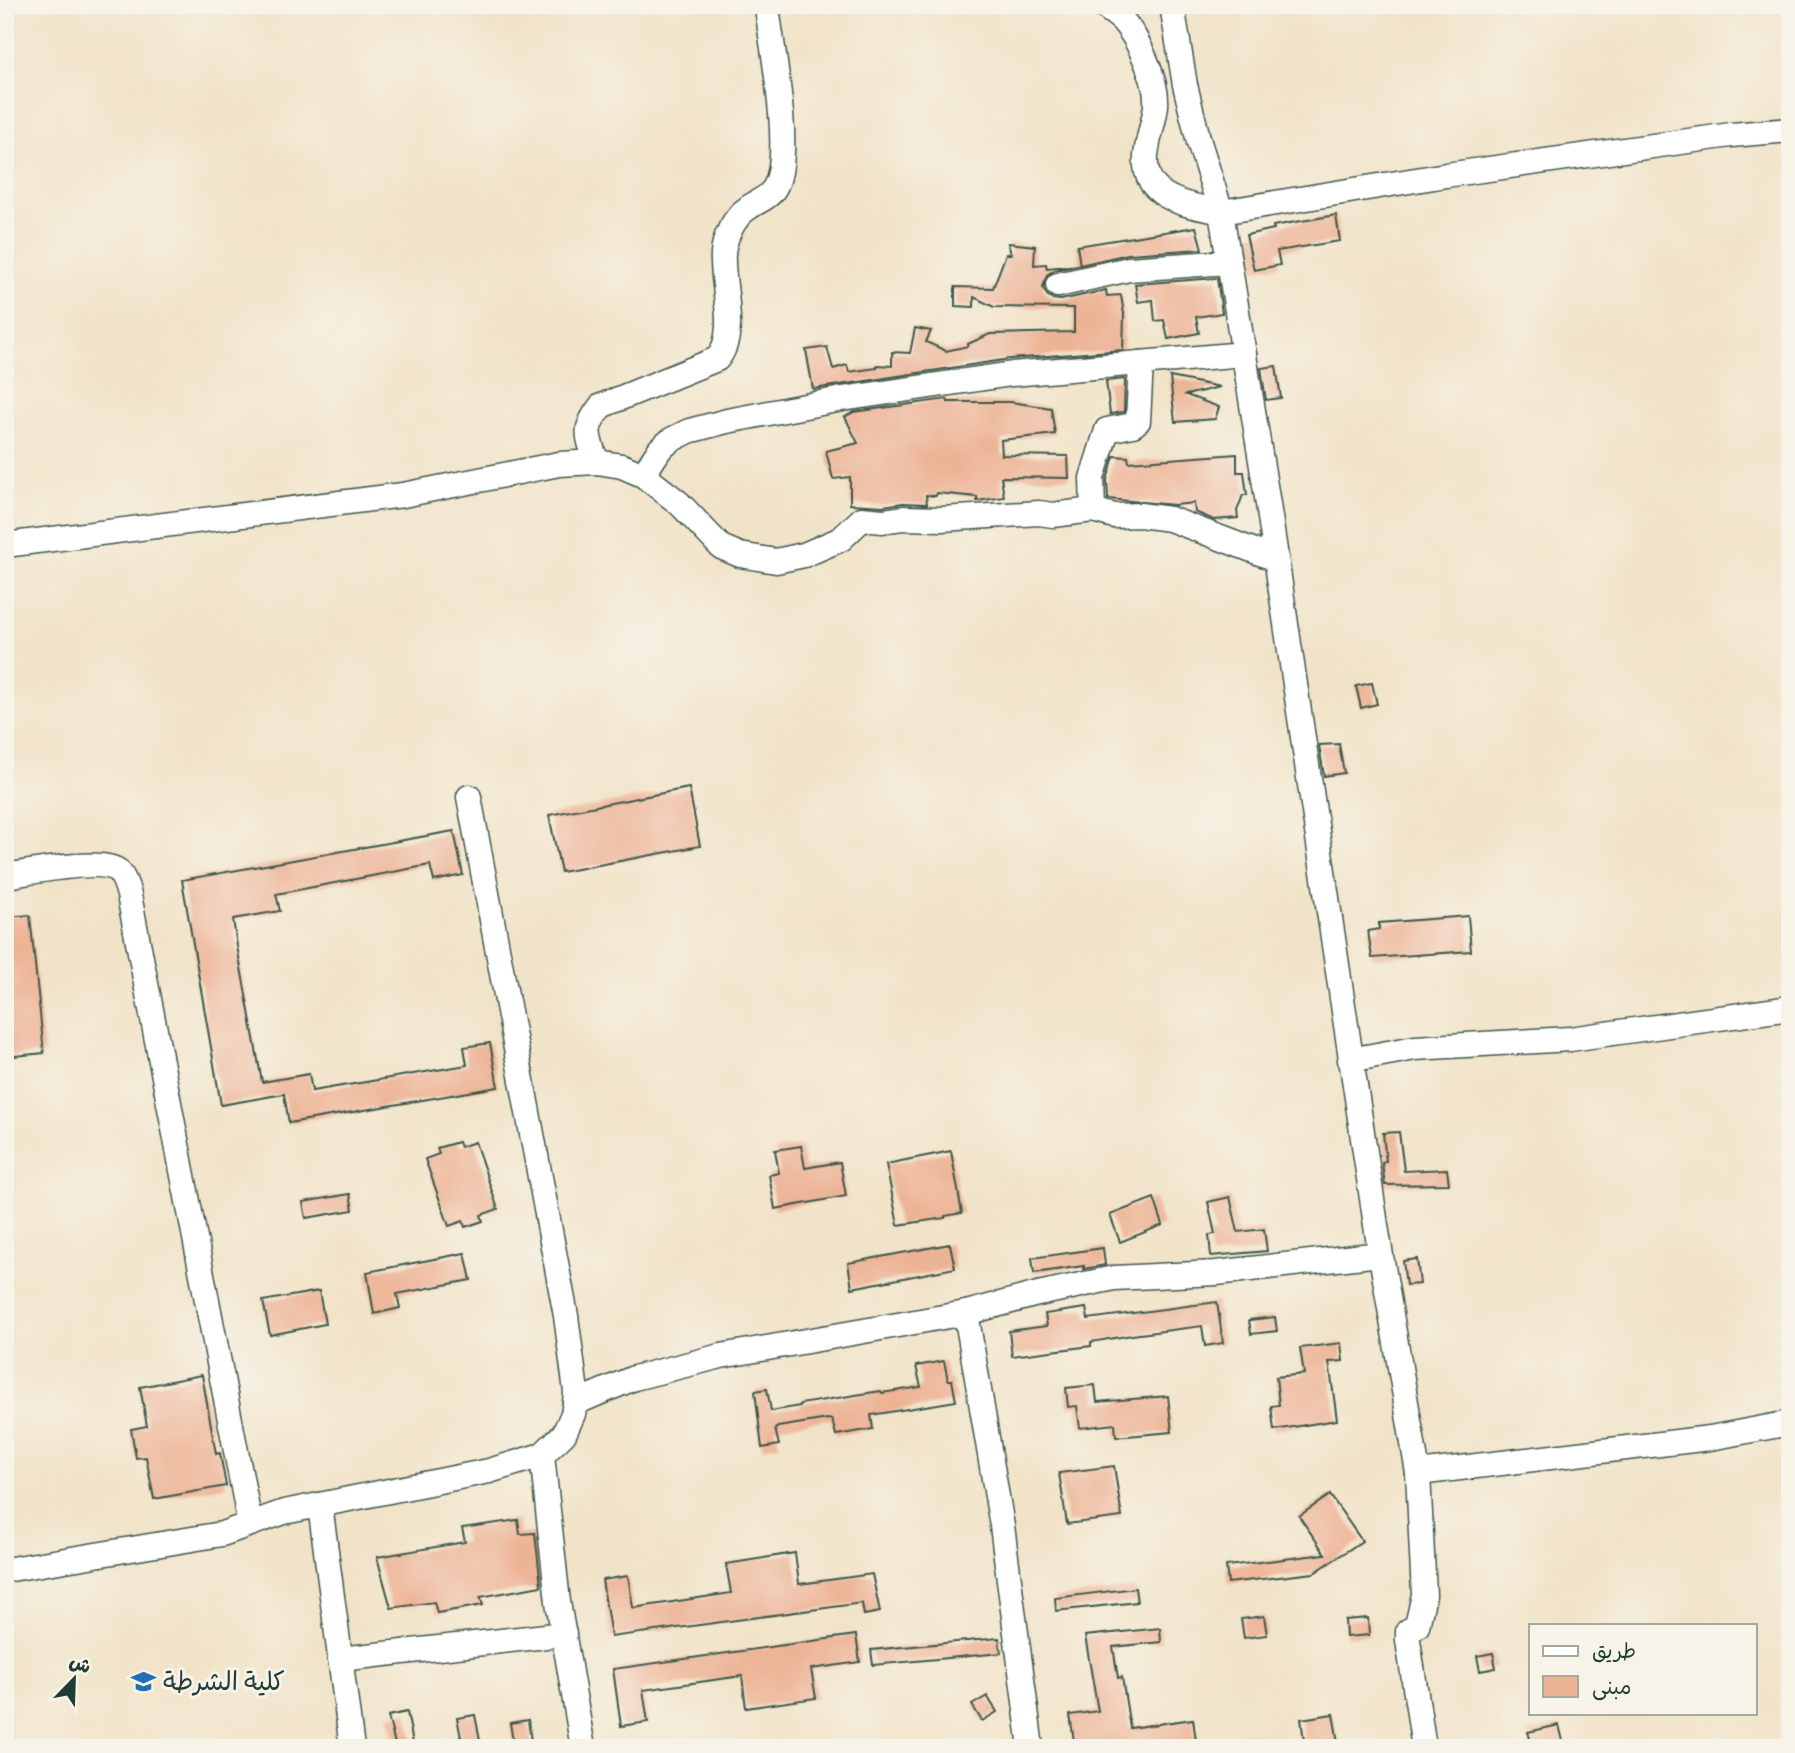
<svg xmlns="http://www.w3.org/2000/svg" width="1795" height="1753" viewBox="0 0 1795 1753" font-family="'Patrick Hand','Playpen Sans Arabic',sans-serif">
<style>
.building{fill:#edb395}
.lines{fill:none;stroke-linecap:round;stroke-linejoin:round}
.minor-casing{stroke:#3e564a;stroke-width:27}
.minor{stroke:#fff;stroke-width:24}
.labels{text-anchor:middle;stroke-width:6;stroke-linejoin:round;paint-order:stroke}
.poi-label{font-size:26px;fill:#1f3d34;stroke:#f7f3e8;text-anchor:start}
</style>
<rect width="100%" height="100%" fill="#f7f3e8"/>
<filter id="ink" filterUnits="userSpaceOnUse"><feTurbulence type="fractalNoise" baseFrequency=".0143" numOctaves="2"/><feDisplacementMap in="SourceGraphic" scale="14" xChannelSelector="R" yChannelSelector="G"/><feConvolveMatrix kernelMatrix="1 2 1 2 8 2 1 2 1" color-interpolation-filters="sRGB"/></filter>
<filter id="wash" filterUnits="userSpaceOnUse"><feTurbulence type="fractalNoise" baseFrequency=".00686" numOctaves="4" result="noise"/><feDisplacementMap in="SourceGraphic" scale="28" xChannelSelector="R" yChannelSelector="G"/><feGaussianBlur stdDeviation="1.57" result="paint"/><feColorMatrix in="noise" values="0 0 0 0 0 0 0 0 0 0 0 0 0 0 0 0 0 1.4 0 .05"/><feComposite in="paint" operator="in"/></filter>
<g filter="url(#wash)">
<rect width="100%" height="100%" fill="#f1e3c8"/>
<g id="blocks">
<!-- building -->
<g class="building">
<path d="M1336,215l4,26 -63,10 3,14 -26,5 -8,-35 28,-6 -1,-3z"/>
<path d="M1196,227l6,22 -74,5 -48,11 -3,-19z"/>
<path d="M1008,243l27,3 -1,19 12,-1 1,4 33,-3 -25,5 -8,5 -4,13 4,7 6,4 8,1 45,-10 1,6 14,-1 3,19 -1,36 -113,9 -197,30 -7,-39 21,-3 6,22 14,-4 2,7 28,-4v-3l15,1v-14l18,1 5,-25 16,3 -5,11 20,9 22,-5v-2l22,-10 84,-2v-24l-80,-1 -20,-10v10l-19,-1v-19l38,1 13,-34h5z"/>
<path d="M1217,278l5,35 -26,4 3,16 -31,6 -4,-19 -9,1 -2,-21 -15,2 -3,-18z"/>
<path d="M1276,366l5,32 -15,2 -5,-32z"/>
<path d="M1170,377l50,10 -34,8 33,12 -4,12 -40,3z"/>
<path d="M1125,379l-1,33 -14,2 -4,-33z"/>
<path d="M947,399l1,3h62l41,6 4,26 -54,6 1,15 66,1 1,22 -68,-1 3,20 -27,4v-4l-40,-4 -1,3 -10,-1 1,9 -24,-1 -20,3 -33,-2v-27l-17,2 -7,-28 32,-8 -13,-26 9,-5z"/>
<path d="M1237,454v18h7l3,23h-4l-6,16 1,7 -24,2 -19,-8 -1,-9 -19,2 -67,-6 -1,-19 7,-24 14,1 1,5z"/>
<path d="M1372,683l5,21 -16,4 -5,-22z"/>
<path d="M1339,744l5,29 -20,3 -5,-31z"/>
<path d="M689,788l11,58 -139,26 -12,-57z"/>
<path d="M454,831l9,44 -29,6 -4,-16 -154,29 4,17 -47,8 4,27 25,136 47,-8 3,17 155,-26 -3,-18 26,-4 8,44 -209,36 -5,-29 -63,11 -39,-225z"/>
<path d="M30,915l14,138 -39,4v-140z"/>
<path d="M1468,916l3,35 -99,7 -4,-27 11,-2v-6z"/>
<path d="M1399,1132l5,39 43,-2 2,15 -64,1 -3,-23 4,-1 -3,-28z"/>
<path d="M458,1142l2,5 15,-5 23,67 -17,6 2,6 -18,6 -2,-6 -14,5 -24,-67 14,-5 -2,-6z"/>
<path d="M801,1146l4,22 35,-6 6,34 -71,13 -6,-34 10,-2 -4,-23z"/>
<path d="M951,1151l11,62 -17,3v2l-47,7 -12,-61z"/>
<path d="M350,1194l3,16 -47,8 -3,-16z"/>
<path d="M1230,1197l8,35 26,-3 3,22 -56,5 -2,-21 6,-1 -7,-32z"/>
<path d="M1154,1198l9,27 -43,17 -10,-27z"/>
<path d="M950,1244l5,24 -103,20 -4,-25z"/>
<path d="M1103,1248l2,17 -21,4v-3l-50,7 -2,-15z"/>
<path d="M465,1253l6,27 -74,14 3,14 -26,6 -7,-42z"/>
<path d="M1417,1259l3,25 -14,1 -3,-24z"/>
<path d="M319,1291l6,33 -55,11 -7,-34z"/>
<path d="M1217,1302l6,41 -18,3 -3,-20 -70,9 -41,7v4l-79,10 -3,-25 38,-5 -2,-12 41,-6 2,11z"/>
<path d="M1275,1317l2,14 -26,3 -2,-14z"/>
<path d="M1341,1343l2,18 -14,1 8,58 -63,10 -3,-24 8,-1 -3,-28 28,-3 -4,-26z"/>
<path d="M944,1361l4,19h4l4,21 -85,14 2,14 -37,6 -4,-15 -4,-1 -50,8 -3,2 4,16 -17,3 -7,-57 12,-2 4,22 29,-5v-2l68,-11 13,-2 1,2 39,-6 -5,-21z"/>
<path d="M202,1375l14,79 4,-1 6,33 -72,13 -8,-42 -10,1 -5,-29 16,-3 -7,-39z"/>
<path d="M1095,1385l2,17 71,-6 4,36 -56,5 -1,-13 -35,4 -3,-22 -9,1 -2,-19z"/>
<path d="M1114,1466l8,51 -55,7 -8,-51z"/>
<path d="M1330,1495l32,46 -48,32 -86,10 -2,-17 99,-12 -26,-38z"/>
<path d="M518,1520l2,14 15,-1 6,53 -61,11 3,8 -46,8 -3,-11 -43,6 -14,-51 88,-15 -3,-14z"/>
<path d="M795,1553l4,31 73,-10 8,38 -16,3 -2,-12 -251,34 -9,-57 26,-4 5,32 98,-15 -5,-29z"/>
<path d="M1135,1588l2,14 -81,9 -1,-13z"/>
<path d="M1264,1616l3,19 -23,3 -3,-19z"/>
<path d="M1368,1618l1,17 -23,2 -1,-17z"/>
<path d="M1160,1628l1,14 -48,5 5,31 4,-1 8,51 63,-9 4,29h-122l-5,-33 28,-4 -13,-75z"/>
<path d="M856,1635l4,27 -49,7 5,29 -70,10 -4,-32 -99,14 5,32 -27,4 -8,-57z"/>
<path d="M999,1638l2,15 -128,12 -2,-15z"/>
<path d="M1493,1653l3,15 -16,3 -3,-15z"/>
<path d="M987,1696l10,16 -15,9 -10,-16z"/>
<path d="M407,1712l7,36h-18l-8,-32z"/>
<path d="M1333,1714l6,34h-34l-4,-29z"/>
<path d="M475,1715l5,25 -18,2 -5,-24z"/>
<path d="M528,1720l4,28h-18l-4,-25z"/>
<path d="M1559,1725l5,20 -31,3 -5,-16z"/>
</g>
</g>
</g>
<g filter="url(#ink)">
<use href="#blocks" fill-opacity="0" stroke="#3e564a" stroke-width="2"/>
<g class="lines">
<defs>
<g id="minor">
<path d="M1102,5c7,5 15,10 21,16 15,17 35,61 33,84 -2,26 -22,60 0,83 16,16 44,19 65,24l225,-37 285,-40 59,-5"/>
<path d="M1172,5l13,80 14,57 22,70 47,292 109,728 41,241 6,122 -7,31 -9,5v9l16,108"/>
<path d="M1058,285l71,-16 100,-7"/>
<path d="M597,462c-10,-27 -14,-33 4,-56l116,-47c22,-25 4,-74 6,-105 1,-16 11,-37 25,-46 11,-8 22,-10 28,-23 16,-35 -3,-131 -8,-171l2,-9"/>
<path d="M643,475l17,-26 11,-9 18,-9 38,-10 115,-22 170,-25 232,-20"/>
<path d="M1093,510l-1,-32 15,-48 26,-5 5,-4 3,-58"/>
<path d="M5,545l398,-50 156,-31 38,-2 25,4 21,9 36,28 42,44 19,8 36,6 28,-6 37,-16 21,-20 21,2 20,-3 39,1 97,-6 14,2 40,-5 21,6 26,-1 30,4 106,40"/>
<path d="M5,876c22,-3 98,-19 113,-5 6,6 9,16 11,24l121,629"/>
<path d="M1350,1060l65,-12 155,-9 220,-31"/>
<path d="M966,1313l36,213 29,222"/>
<path d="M575,1403l59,-25 87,-22 245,-43 72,-19 76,-16 102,-5 164,-19"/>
<path d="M542,1455l16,147 25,146"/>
<path d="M1418,1473l292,-35 80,-15"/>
<path d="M320,1505l32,243"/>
<path d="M5,1570l217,-36 62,-22 205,-41 53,-16 22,-21 9,-20 2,-11 1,-11 -10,-76 -97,-519"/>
<path d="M340,1659l224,-25"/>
</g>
</defs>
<!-- minor casing -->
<use href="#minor" class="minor-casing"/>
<!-- minor -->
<use href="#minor" class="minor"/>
</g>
</g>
<!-- icons -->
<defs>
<symbol id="university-bare" viewBox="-9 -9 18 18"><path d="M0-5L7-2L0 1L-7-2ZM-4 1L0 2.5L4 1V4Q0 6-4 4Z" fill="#1f6fb2" stroke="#f7f3e8" stroke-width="2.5" paint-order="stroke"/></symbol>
</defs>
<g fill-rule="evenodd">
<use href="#university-bare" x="126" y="1664" width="35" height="35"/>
</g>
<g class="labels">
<!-- poi labels -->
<g class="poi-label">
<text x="163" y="1690">كلية الشرطة</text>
</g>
</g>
<!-- margin -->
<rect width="1795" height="1753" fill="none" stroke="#f7f3e8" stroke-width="28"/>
<!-- legend -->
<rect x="1529" y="1624" width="228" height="91" fill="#f7f3e8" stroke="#a1aaa0" stroke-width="2"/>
<rect x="1543" y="1646" width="35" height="10" fill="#ffffff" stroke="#a1aaa0" stroke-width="2"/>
<text x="1592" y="1658" font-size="21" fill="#1f3d34">طريق</text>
<rect x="1543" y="1676" width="35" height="21" fill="#edb395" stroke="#a1aaa0" stroke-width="2"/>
<text x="1592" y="1694" font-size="21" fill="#1f3d34">مبنى</text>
<!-- north arrow -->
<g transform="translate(74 1679) rotate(23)" stroke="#f7f3e8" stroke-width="5" paint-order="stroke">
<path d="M0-5L12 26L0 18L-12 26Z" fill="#1f3d34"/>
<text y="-10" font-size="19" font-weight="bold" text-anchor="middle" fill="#1f3d34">ش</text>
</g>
</svg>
